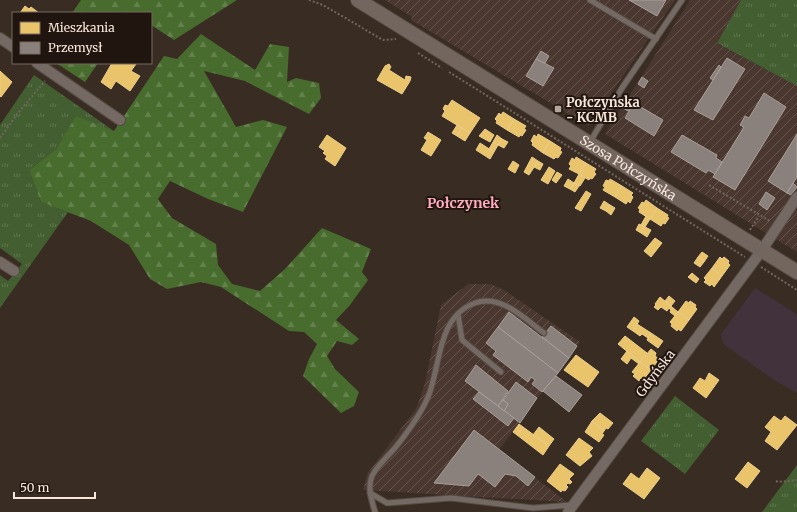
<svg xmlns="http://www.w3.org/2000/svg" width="797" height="512" viewBox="0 0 797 512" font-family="Merriweather,serif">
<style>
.commercial{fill:#41323c}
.industrial{fill:url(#industrial-furrows)}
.grass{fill:url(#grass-tufts)}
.forest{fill:url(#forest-firs)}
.homes{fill:#e9c46a;stroke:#edce8c}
.industry{fill:#8a817c;stroke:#aa9f98}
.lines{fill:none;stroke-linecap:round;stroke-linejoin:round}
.service-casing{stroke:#564b43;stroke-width:7}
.minor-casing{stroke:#564b43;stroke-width:12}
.secondary-casing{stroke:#564b43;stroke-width:16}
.path{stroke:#70665f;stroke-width:2;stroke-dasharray:2 2;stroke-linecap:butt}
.service{stroke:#746a63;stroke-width:5}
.minor{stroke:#746a63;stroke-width:10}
.secondary{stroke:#73665f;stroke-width:14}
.poi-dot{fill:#b4a59b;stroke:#21160f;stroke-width:1.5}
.labels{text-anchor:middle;stroke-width:4;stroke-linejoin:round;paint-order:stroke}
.poi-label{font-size:13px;font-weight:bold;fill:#f6e6db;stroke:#21160f;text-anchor:start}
.street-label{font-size:13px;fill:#f6e6db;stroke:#21160f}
.neighbourhood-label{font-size:14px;font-weight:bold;fill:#ffacc1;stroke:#21160f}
</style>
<defs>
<pattern id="industrial-furrows" width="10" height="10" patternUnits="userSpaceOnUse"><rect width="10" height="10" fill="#493730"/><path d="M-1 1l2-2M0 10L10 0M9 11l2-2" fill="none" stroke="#64544d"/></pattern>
<pattern id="grass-tufts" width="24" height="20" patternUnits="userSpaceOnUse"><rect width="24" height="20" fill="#435e31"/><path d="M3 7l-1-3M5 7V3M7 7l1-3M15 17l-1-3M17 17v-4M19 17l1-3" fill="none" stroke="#5f754e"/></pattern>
<pattern id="forest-firs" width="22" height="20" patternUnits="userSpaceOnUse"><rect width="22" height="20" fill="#476c2d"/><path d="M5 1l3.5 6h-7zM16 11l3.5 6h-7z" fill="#62814b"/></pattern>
</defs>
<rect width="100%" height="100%" fill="#392c23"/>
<!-- commercial -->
<path class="commercial" d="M755,288l42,26v79l-23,-13 -51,-36 -2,-10z"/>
<!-- industrial -->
<g class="industrial">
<path d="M385,0h290l-86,126 -178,-106 1,-3z"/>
<path d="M690,0h51l-24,43 80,43v166l-192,-118z"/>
<path d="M468,284h23l13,6 76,52 -81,108 68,52 -204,-12 4,-16 49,-65 9,-26 16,-78z"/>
</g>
<!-- grass -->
<g class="grass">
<path d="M741,0h56v86l-80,-43z"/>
<path d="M34,75l80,56 -38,-14 -20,32 -27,21 12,32 27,10 -68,96v-33l8,6 14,-17 -22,-16v-123z"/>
<path d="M675,396l44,34 -34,44 -44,-33z"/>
<path d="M797,465v47h-35z"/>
</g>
<!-- forest -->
<g class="forest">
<path d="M81,0h156l-63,40 -23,-15v-12h-79z"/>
<path d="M201,34l54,36 15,-26 19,3 -2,35 9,-4 23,5 2,15 -12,16 -64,-33 -41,-10 32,56 27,-7 24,7 -44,85 -35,-13 -38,-18 -12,18 14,19 44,26 2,21 14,19 28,7 25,-22 37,-41 49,21 -9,23 6,8 -18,25 -14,15 23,19 -7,6 -15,-4 -10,15 8,13 24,23 -5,14 -13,7 -38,-37 6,-17 8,-15 -13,-12 -15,-1 -68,-44 -20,-5 -34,7 -17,-10 -21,-34 -38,-24 -50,-19 -12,-32 27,-21 20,-33 38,15 50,-75 13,3z"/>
<path d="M56,63h42l-13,19z"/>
</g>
<!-- homes -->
<g class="homes">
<path d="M25,6l4,3 2,-2 8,6h-19z"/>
<path d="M112,63l24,1 -5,7 9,5 -10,15 -14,-10 -5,8 -10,-7z"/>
<path d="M389,64l2,3 -2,3 16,10 1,-4 5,1 -1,4 -8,13 -25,-14 8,-14z"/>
<path d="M0,71l12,11 -11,15 -1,-1z"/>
<path d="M452,100l28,18 -10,15 -28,-17 3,-5 -2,-2 2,-4 3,1z"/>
<path d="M503,112l11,7 -7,11 -11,-7 1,-2 -2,-2 4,-6 2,2z"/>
<path d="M514,119l12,7 -2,3 2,1 -4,6 -2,-1 -1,2 -12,-7z"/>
<path d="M457,125l5,3 -5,8 -5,-3z"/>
<path d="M462,128l8,5 -5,8 -8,-5z"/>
<path d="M485,129l9,6 -4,7 -11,-6z"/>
<path d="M428,132l13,8 -10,16 -10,-6 6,-10 -3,-2z"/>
<path d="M538,134l12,7 -7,12 -11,-8 1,-2 -2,-2 3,-6 3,2z"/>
<path d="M327,135l19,13 -11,18 -10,-7 2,-3 -4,-3 2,-2 -6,-4z"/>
<path d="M497,135l5,4 -4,6 -5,-3z"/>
<path d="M502,139l6,3 -4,6 -6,-3z"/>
<path d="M550,141l11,7 -1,3 2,1 -4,6 -2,-1 -2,2 -11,-6z"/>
<path d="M493,142l5,3 -4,7 -5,-3z"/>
<path d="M480,143l14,9 -4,7 -14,-9z"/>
<path d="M532,157l6,4 -9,14 -5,-3z"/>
<path d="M576,157l10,6 -7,11 -10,-5 2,-3 -2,-2 3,-6 3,2z"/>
<path d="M513,161l6,4 -4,8 -7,-4z"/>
<path d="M538,161l5,3 -3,6 -6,-3z"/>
<path d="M586,163l10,6 -2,3 2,2 -4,5 -2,-1 -1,2 -10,-6z"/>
<path d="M549,167l6,4 -7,13 -7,-4z"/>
<path d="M557,172l5,3 -6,8 -4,-3z"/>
<path d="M579,174l6,4 -5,8 -6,-3z"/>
<path d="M568,179l6,4 -4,6 -6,-3z"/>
<path d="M610,179l12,7 -7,11 -12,-7 2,-3 -2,-1 3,-6 3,1z"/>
<path d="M574,183l5,3 -4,6 -5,-3z"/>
<path d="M622,186l11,7 -2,2 2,2 -3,6 -2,-2 -2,3 -11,-7z"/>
<path d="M586,191l5,3 -10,17 -6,-3z"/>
<path d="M646,200l11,8 -7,11 -11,-7 1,-3 -2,-1 4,-6 2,1z"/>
<path d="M604,201l6,4 -4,6 -6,-3z"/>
<path d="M610,205l5,3 -4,7 -5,-4z"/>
<path d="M657,208l11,7 -1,2 2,1 -4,6 -2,-1 -2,3 -11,-7z"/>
<path d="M646,216l4,3 -5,8 -4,-2z"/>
<path d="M639,224l6,3 -4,6 -5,-3z"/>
<path d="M645,227l6,3 -4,7 -6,-4z"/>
<path d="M655,238l7,5 -11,14 -7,-6z"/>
<path d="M702,252l6,4 -4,6 -6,-5z"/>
<path d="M698,257l6,5 -4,5 -6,-4z"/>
<path d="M720,257l2,2 2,-2 5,4 -1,2 2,2 -8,11 -10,-8z"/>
<path d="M712,268l10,8 -8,11 -2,-3 -2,2 -6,-4 2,-2 -2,-2z"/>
<path d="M692,273l7,6 -3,4 -8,-6z"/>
<path d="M669,296l6,5 -4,5 -6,-5z"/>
<path d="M660,297l18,15 -3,4 -5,-4 1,-2 -2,-2 -2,3 -6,-4 -3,3 -4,-3 2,-2 -1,-1z"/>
<path d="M686,301l3,2 1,-2 6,4 -1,2 2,2 -8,11 -11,-8z"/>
<path d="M678,312l11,8 -8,11 -3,-2 -1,2 -6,-5 1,-2 -2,-2z"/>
<path d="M634,317l5,4 -6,10 -6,-4z"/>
<path d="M637,324l14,9 -3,5 -6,-4 -2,2 -7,-5z"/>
<path d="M651,333l12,8 -5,7 -11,-8z"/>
<path d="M625,336l22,17 -7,9 -22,-18z"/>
<path d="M651,349l5,4 -1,3 4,3 -8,11 -11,-8z"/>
<path d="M627,351l13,11 -1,2 -8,-6 -4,6 -6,-5z"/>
<path d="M576,355l23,17 -11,15 -24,-17z"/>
<path d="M640,362l11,8 -8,10 -3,-2 -1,3 -6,-5 2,-2 -3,-2z"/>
<path d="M709,373l10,7 -13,18 -13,-10 7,-10 5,3z"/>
<path d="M600,413l13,10 -5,6 -2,-1 -2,3 -12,-10z"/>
<path d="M774,416l7,5 4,-5 12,9 -20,25 -12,-9 6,-9 -6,-5z"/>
<path d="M592,421l12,10 -2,3 2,1 -5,7 -14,-10z"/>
<path d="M519,424l4,3 -6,8 -4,-3z"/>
<path d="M523,427l26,19 -6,9 -26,-20z"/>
<path d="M539,427l15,12 -5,7 -16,-11z"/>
<path d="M579,438l14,10 -4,4 3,4 -12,10 -14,-11z"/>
<path d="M748,462l12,9 -13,17 -12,-9z"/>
<path d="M560,464l14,10 -5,5 3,3 -2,2 -2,-1 -2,2 2,2 -3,4 -3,-1 -1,2 -14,-11z"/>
<path d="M647,468l13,10 -16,21 -21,-15 8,-11 8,6z"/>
</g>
<!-- industry -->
<g class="industry">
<path d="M629,0h37l-9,16z"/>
<path d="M541,51l8,5 -4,7 -9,-4z"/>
<path d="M727,58l18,11 -32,51 -19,-10z"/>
<path d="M536,59l18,9 -11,18 -17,-10z"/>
<path d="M719,65l2,2 -8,13 -3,-2z"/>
<path d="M642,77l6,4 -4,7 -6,-4z"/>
<path d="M764,93l22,14 -51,83 -22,-13 31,-50 -4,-2 5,-9 4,2z"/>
<path d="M630,97l6,4 -8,10 -5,-3z"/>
<path d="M634,103l29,17 -9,16 -29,-18z"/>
<path d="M797,134v43l-10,16 -19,-12z"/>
<path d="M682,135l35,20 -1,3 6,4 -7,12 -7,-4 -2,3 -35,-21z"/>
<path d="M793,183l4,4 -6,8 -4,-2z"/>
<path d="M766,192l9,6 -8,12 -8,-6z"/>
<path d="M509,312l60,46 -11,15 -60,-46z"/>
<path d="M551,326l26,20 -8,12 -27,-21z"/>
<path d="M498,327l60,46 -16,19 -10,-8 3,-4 -4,-3 -3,5 -35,-27 3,-4 -10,-8z"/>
<path d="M476,365l32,26 -10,15 -33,-25z"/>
<path d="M556,376l26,19 -13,17 -26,-21z"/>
<path d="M516,382l21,16 -17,25 -16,-12 4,-7 -5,-4z"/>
<path d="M479,392l35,26 -6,8 -35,-27z"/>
<path d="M503,400l5,4 -4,7 -6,-5z"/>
<path d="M474,430l61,47 -7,9 -12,-10 -11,-2 -10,13 -17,-13 -9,12 -35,-3z"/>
</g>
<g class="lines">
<defs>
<g id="service">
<path d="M590,0l66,39"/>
<path d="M590,142l32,-54 60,-88"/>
<path d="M458,314l4,26 39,32"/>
<path d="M370,493l17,10 64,-5 82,10 39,-3"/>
<path d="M375,512c-3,-11 -8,-24 -3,-36 5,-10 15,-19 23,-28 12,-15 25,-32 33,-51 13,-30 8,-80 47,-94 26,-9 49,15 69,30"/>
</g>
<g id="minor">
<path d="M0,38l13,9"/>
<path d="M37,63l83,57"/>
<path d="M0,262l14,9"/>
<path d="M568,512l194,-262 35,-53"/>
</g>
<g id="secondary">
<path id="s1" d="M358,0l439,272"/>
</g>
</defs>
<!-- service casing -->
<use href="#service" class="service-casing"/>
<!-- minor casing -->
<use href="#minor" class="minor-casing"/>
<!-- secondary casing -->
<use href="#secondary" class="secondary-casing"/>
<!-- path -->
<g class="path">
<path d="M309,0l14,5 60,35 13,-1"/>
<path d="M418,53l24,15"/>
<path d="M449,72l296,185"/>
<path d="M0,138l18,-25 27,-32"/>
<path d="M709,185l61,36"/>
<path d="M750,230l9,-14"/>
<path d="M761,267l36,23"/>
<path d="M776,481l2,1 19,-2"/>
</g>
<!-- service -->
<use href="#service" class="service"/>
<!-- minor -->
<use href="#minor" class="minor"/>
<!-- secondary -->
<use href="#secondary" class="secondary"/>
</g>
<!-- markers -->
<rect class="poi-dot" x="554" y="105" width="8" height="8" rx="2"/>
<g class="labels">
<!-- poi labels -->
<g class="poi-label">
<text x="566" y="107">Połczyńska<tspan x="566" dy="15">- KCMB</tspan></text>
</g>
<!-- street labels -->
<g class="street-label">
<text dy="5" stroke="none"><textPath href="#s1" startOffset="318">Szosa Połczyńska</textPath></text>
<text transform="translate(655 373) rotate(-53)" y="5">Gdyńska</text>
</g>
<!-- neighbourhood labels -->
<g class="neighbourhood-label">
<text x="463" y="208">Połczynek</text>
</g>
</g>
<!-- legend -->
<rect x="12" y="12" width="140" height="52" fill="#21160f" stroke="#766961"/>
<rect x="20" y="22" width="20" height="12" fill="#e9c46a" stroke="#766961"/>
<text x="48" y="32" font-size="12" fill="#f6e6db">Mieszkania</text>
<rect x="20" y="42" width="20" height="12" fill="#8a817c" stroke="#766961"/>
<text x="48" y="52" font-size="12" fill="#f6e6db">Przemysł</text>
<!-- scale -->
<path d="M14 492v6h81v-6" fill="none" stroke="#f6e6db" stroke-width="2"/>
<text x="20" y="492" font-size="12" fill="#f6e6db" stroke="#21160f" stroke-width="3" paint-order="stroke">50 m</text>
</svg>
